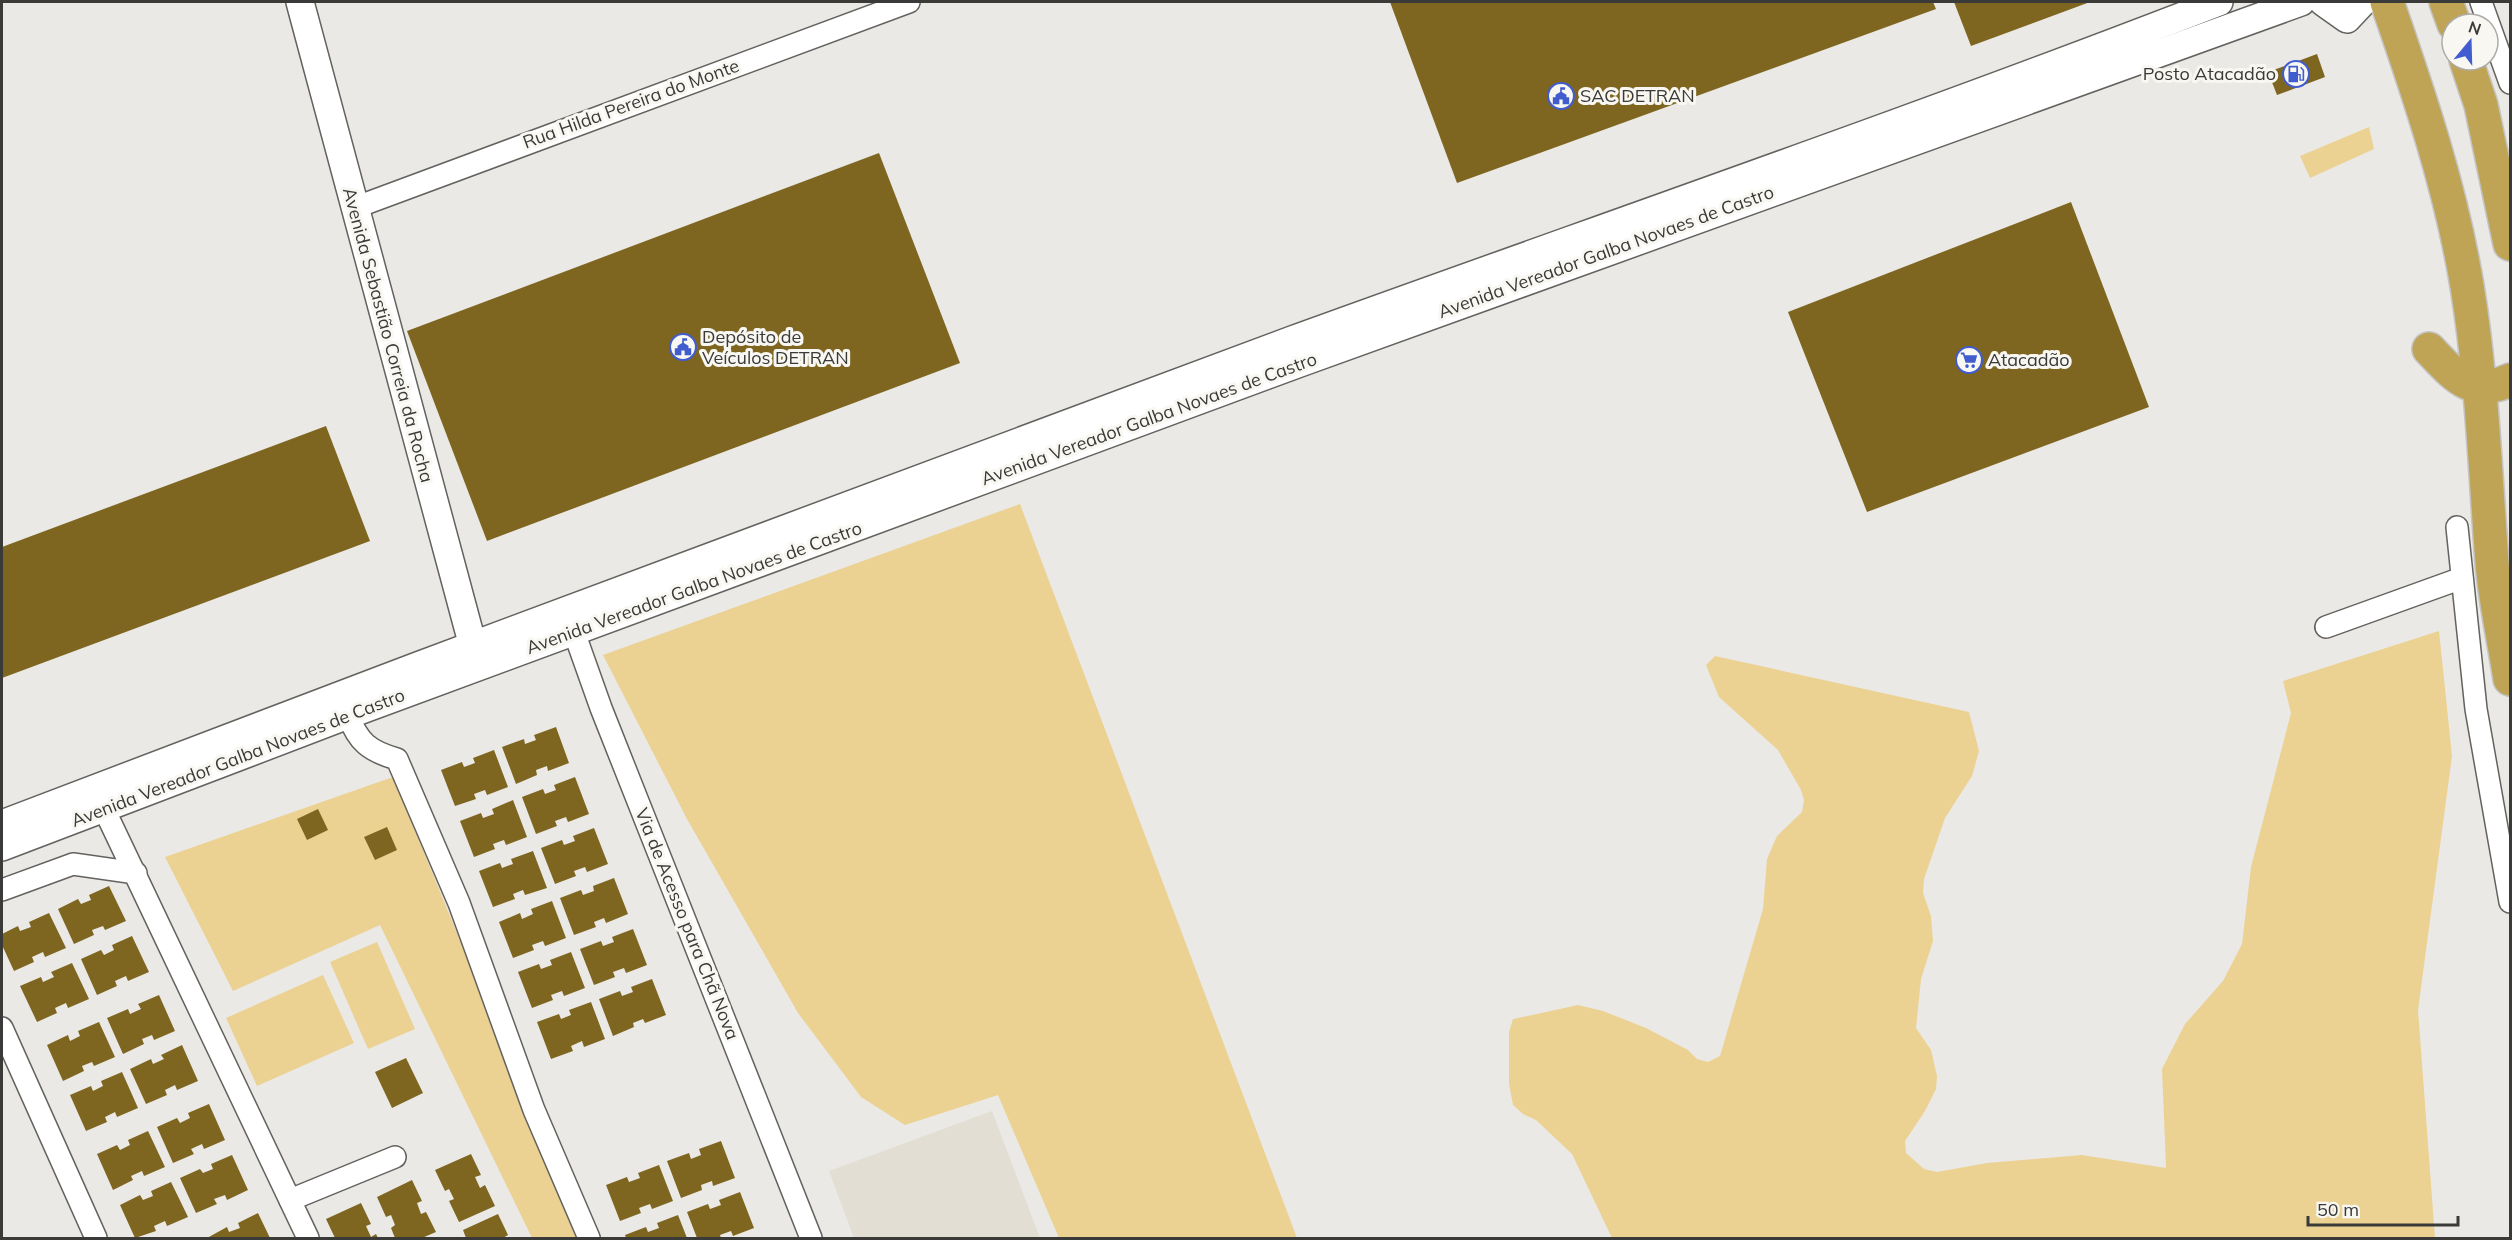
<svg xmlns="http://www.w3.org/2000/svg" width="2512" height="1240" viewBox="0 0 2512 1240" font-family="Mulish,sans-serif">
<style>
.built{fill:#e2ded3}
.green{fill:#ebd293}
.building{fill:#7e6621}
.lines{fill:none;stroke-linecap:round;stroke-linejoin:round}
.minor-casing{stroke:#64625f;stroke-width:24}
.tertiary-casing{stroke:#64625f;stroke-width:30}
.trunk-casing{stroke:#c4c4c3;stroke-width:36}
.minor{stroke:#fff;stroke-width:21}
.tertiary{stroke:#fff;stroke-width:27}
.trunk{stroke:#bfa456;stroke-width:33}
.labels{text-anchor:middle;stroke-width:6;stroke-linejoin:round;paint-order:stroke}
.poi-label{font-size:18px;fill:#3a3a38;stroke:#f8f7f2;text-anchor:start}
.street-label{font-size:18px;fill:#3a3a38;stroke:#f8f7f2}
</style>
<rect width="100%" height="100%" fill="#ebe9e5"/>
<!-- built -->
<path class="built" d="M992,1111l48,127h-186l-25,-67z"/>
<!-- green -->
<g class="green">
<path d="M2369,127l5,22 -64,29 -10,-22z"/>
<path d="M1020,504l277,734h-238l-61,-143 -93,30 -44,-28 -63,-84 -111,-194 -84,-164z"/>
<path d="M2439,631l13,125 -34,254 17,228h-823l-40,-84 -36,-34 -13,-6 -10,-9 -4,-21v-52l4,-13 65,-14 25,6 43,17 42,22 9,9 11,3 12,-6 43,-147 4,-50 10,-23 25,-24 2,-12 -3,-10 -23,-40 -59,-53 -13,-32 9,-9 254,56 10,39 -7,25 -27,42 -21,61 -1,14 8,23 2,25 -12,38 -5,49 15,22 6,26 -1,13 -11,22 -20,30 1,12 18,16 13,3 50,-9 95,-8 84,13 -4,-99 23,-45 38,-43 19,-37 9,-77 40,-154 -8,-32z"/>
<path d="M393,777l189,461h-50l-152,-313 -147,66 -68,-134z"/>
<path d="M377,942l38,87 -47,20 -38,-87z"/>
<path d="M323,975l31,68 -97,43 -31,-68z"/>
</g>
<!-- building -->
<g class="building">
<path d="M1390,2h543l3,7 -479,174z"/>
<path d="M1954,2h136l-119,44z"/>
<path d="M2317,54l8,23 -48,18 -9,-23z"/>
<path d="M879,153l81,210 -473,178 -80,-210z"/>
<path d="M2071,202l78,205 -282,105 -79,-200z"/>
<path d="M326,426l44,115 -368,137v-131z"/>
<path d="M556,727l13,36 -21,8 -1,-5 -11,4 1,5 -21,9 -14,-37 22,-8 1,5 11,-4 -2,-5z"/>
<path d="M494,750l14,37 -21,8 -2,-5 -11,4 2,5 -21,7 -14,-36 21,-8 2,5 11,-4 -2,-5z"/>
<path d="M575,777l14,37 -21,8 -2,-5 -11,4 2,5 -21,8 -14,-37 21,-8 2,5 11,-4 -2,-5z"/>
<path d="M513,800l14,37 -21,8 -2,-5 -11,4 2,5 -21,8 -14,-36 21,-8 2,5 11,-4 -2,-5z"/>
<path d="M318,809l10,21 -21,10 -10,-21z"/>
<path d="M387,827l10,23 -22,10 -11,-23z"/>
<path d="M594,828l14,36 -21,8 -2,-5 -11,4 2,5 -21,8 -14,-36 21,-8 2,5 11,-4 -2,-5z"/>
<path d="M533,851l14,37 -22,7 -2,-5 -10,4 2,5 -22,8 -14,-36 21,-8 2,5 11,-4 -2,-5z"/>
<path d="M614,878l14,36 -22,9 -2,-5 -10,4 2,5 -22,8 -14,-37 21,-8 2,5 11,-4 -1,-5z"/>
<path d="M109,886l17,35 -21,9 -2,-4 -11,4 2,5 -20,9 -16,-35 20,-10 3,5 10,-4 -2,-5z"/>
<path d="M552,901l14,37 -21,8 -2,-5 -11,4 2,5 -21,8 -14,-36 21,-9 2,6 11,-5 -2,-5z"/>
<path d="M49,913l17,35 -21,9 -2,-5 -11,5 2,5 -20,9 -12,-26v-11l16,-8 2,5 11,-4 -2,-5z"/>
<path d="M633,929l14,36 -21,8 -2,-5 -11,4 2,5 -21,8 -14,-36 21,-8 2,5 11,-4 -2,-5z"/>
<path d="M132,936l17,36 -21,9 -2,-5 -11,5 2,5 -20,9 -16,-36 20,-9 3,5 10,-5 -2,-5z"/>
<path d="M571,952l14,36 -21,8 -2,-5 -11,4 2,5 -21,8 -14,-36 21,-8 2,5 11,-4 -2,-5z"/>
<path d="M72,963l17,36 -21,9 -2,-5 -11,5 2,5 -20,9 -17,-36 21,-9 2,5 11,-5 -3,-5z"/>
<path d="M652,979l14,36 -21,8 -2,-4 -10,4 1,4 -21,9 -14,-37 21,-8 2,5 11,-4 -2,-5z"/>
<path d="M159,995l16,36 -21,9 -2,-5 -10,4 2,5 -21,10 -16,-36 21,-9 2,5 11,-5 -3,-5z"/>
<path d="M591,1002l14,37 -21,8 -2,-6 -11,5 2,5 -22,8 -14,-37 22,-8 2,5 10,-4 -2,-5z"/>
<path d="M99,1022l16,35 -21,9 -2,-4 -10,4 2,5 -21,10 -16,-36 21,-10 2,6 10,-5 -2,-5z"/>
<path d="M182,1045l16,36 -21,9 -2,-5 -10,5 2,5 -21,9 -16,-35 21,-10 2,5 11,-5 -3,-4z"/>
<path d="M406,1058l17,35 -31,15 -17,-36z"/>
<path d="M122,1072l16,36 -21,9 -2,-5 -10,5 2,5 -21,9 -16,-36 21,-9 2,5 10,-5 -2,-5z"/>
<path d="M209,1104l16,36 -21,9 -2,-5 -11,5 3,5 -21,9 -16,-36 20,-9 3,5 10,-5 -2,-5z"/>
<path d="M148,1131l17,36 -21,9 -2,-5 -11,5 2,4 -20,10 -16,-36 20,-9 3,5 10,-5 -2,-5z"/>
<path d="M721,1141l14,37 -22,8 -1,-5 -11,4 1,5 -21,8 -14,-37 22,-8 2,6 10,-4 -2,-6z"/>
<path d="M471,1154l10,21 -6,2 5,11 5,-3 10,21 -36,16 -10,-21 5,-2 -5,-10 -4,2 -10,-21z"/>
<path d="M232,1155l16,35 -21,10 -2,-5 -11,4 3,5 -21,9 -16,-35 20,-9 3,4 10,-4 -2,-5z"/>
<path d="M659,1165l14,36 -21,8 -2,-5 -11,4 2,5 -21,8 -14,-36 21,-8 2,5 11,-4 -2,-5z"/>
<path d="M412,1180l10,21 -5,2 4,11 5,-2 10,20 -14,6h-27l-4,-10 4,-3 -4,-10 -5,2 -9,-20z"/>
<path d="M171,1182l17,35 -21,9 -2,-5 -11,5 2,5 -21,7 -15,-33 20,-10 3,5 10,-4 -2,-5z"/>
<path d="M740,1192l14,36 -21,8 -2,-5 -11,4 1,3h-24l-10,-26 21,-8 2,5 11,-4 -2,-5z"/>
<path d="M361,1203l10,21 -5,2 5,11 5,-3 2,4h-43l-9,-19z"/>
<path d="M258,1213l12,25h-63l20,-11 2,5 11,-4 -2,-5z"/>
<path d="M498,1214l10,21 -5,3h-37l-3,-8z"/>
<path d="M678,1215l9,23h-61l-1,-3 21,-8 2,5 11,-4 -2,-5z"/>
</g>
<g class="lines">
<defs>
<g id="minor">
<path d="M2481,2l29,81"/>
<path d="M354,208l555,-206"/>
<path d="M2457,527l19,182 34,193"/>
<path d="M569,618l32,90 210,530"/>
<path d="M2326,627l136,-49"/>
<path d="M348,715c10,27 21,36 49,44l62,144 75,207 55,128"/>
<path d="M104,809l204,429"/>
<path d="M2,890l71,-26 63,9"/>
<path d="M2,1028l94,210"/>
<path d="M290,1200l105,-43"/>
</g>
<g id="tertiary">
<path d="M300,2l177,659"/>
<path d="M2323,2l24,17 16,-17"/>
<path d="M2,824c429,-164 859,-326 1290,-484 309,-112 620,-219 927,-338"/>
<path d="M2,847l346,-132 952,-352 1001,-361"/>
</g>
<g id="trunk">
<path d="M2387,2c32,92 64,187 80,284 15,91 18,184 25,276 3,39 12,78 18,117"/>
<path d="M2446,2l8,22"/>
<path d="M2466,60l15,45 29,139"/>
<path d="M2429,349c26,27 42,49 81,31"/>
</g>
</defs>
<!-- minor casing -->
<use href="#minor" class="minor-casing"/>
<!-- tertiary casing -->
<use href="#tertiary" class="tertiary-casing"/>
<!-- trunk casing -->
<use href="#trunk" class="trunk-casing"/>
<!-- minor -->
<use href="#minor" class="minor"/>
<!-- tertiary -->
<use href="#tertiary" class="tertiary"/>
<!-- trunk -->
<use href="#trunk" class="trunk"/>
</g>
<!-- icons -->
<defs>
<symbol id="fuel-ring" viewBox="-11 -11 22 22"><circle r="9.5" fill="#f8f7f2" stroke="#405ccf" stroke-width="1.5"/><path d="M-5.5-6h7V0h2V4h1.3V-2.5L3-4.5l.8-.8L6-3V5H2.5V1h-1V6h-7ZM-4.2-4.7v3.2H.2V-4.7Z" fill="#405ccf"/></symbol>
<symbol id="civic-ring" viewBox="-11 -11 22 22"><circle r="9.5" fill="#f8f7f2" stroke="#405ccf" stroke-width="1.5"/><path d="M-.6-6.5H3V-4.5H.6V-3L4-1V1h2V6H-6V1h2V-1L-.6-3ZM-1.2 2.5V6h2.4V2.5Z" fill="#405ccf"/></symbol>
<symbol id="supermarket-ring" viewBox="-11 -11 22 22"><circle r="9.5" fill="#f8f7f2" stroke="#405ccf" stroke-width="1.5"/><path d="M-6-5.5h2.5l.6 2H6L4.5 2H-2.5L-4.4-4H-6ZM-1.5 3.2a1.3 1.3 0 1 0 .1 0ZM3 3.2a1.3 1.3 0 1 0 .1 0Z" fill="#405ccf"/></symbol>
</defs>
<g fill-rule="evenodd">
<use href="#fuel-ring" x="2281" y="59" width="30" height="30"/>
<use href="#civic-ring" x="1546" y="81" width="30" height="30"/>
<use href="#civic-ring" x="668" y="332" width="30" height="30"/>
<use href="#supermarket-ring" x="1954" y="345" width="30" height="30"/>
</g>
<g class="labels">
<!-- poi labels -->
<g class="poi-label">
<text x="2276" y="80" text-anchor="end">Posto Atacadão</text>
<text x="1580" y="102">SAC DETRAN</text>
<text x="702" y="343">Depósito de<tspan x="702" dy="21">Veículos DETRAN</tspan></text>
<text x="1988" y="366">Atacadão</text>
</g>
<!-- street labels -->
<g class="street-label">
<text transform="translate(631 104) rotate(-20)" y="6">Rua Hilda Pereira do Monte</text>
<text transform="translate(1606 252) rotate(-20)" y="6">Avenida Vereador Galba Novaes de Castro</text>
<text transform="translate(388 335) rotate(75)" y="6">Avenida Sebastião Correia da Rocha</text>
<text transform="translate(1149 419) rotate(-20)" y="6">Avenida Vereador Galba Novaes de Castro</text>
<text transform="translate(694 588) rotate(-20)" y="6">Avenida Vereador Galba Novaes de Castro</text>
<text transform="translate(238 758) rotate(-21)" y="6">Avenida Vereador Galba Novaes de Castro</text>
<text transform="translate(687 924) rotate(68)" y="6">Via de Acesso para Chã Nova</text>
</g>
</g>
<!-- border -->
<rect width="2512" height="1240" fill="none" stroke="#3a3a38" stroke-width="6"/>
<!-- north arrow -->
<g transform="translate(2470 42) rotate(19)"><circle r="28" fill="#f8f7f2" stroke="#acaba8" stroke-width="1.5"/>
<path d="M0-4.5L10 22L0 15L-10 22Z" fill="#405ccf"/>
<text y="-9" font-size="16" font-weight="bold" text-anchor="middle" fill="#3a3a38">N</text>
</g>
<!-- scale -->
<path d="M2308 1216v9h150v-9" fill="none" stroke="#3a3a38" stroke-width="3"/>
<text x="2317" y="1216" font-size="18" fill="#3a3a38" stroke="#f8f7f2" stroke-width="4.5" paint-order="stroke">50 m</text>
</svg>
